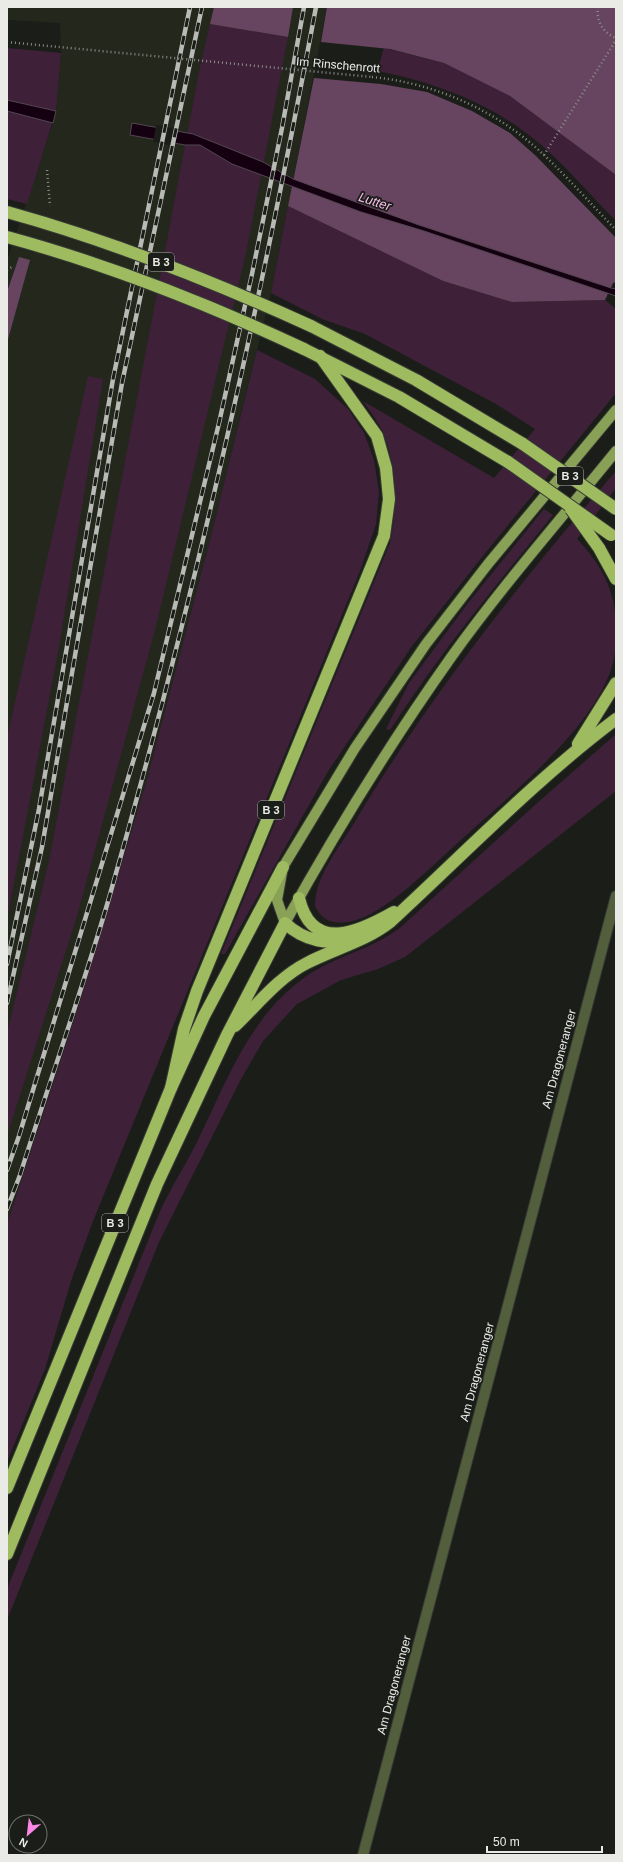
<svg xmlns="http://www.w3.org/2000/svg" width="623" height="1862" viewBox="0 0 623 1862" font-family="Arial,sans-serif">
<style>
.built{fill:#23271c}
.green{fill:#3e2139}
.forest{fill:#674560}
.water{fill:#140011;stroke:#544651}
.pier{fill:#1b1e18}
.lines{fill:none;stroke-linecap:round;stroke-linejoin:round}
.street-casing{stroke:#383b35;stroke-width:12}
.primary-casing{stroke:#383b35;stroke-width:12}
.highway-casing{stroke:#383b35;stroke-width:14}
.path{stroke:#8b8d88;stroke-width:2.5;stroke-dasharray:1 3;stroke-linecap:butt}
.street{stroke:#525e3c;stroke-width:10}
.primary{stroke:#89a156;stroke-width:10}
.highway{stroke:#9ebb60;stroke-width:12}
.rail-casing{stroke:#b8bab5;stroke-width:4.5}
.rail{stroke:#1b1e18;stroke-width:3;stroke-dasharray:9;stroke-linecap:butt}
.highway-bridge-casing{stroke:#383b35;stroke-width:14;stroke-linecap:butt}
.path-bridge{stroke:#8b8d88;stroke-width:2.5;stroke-dasharray:1 3;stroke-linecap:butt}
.highway-bridge{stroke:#9ebb60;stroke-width:12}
.labels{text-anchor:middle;stroke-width:3.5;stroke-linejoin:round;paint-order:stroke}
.shield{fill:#1b1e18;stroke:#acaea9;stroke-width:1}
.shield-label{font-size:11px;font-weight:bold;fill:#eaebe7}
.street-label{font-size:12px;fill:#eaebe7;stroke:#1b1e18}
.water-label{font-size:13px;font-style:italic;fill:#fbbeee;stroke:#1b1e18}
</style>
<rect width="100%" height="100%" fill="#1b1e18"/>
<!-- built -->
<path class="built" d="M7,7h320l-56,286 -62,251 -63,239 -65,215 -74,226v-963l46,-138 3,-13 5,-57 -1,-30 -53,-3z"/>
<!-- green -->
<g class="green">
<path d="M210,24l78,13 -42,216 -91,377 -78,286 -70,220v-103l42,-172 151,-794z"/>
<path d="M7,48l54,5 -5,58 -29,93 -20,-5z"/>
<path d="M384,48l60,15 66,33 106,79v46c-27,-27 -52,-58 -82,-82 -46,-37 -100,-57 -157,-68z"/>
<path d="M288,206l155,75 69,21 93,-2 11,9v84l-130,159 -74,94 -85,127 -102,181h-4l169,-411c7,-37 8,-69 -5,-105 -4,-13 -14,-25 -22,-37l131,77 41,-49 -39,-25 -131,-70 -43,-15 -51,-26z"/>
<path d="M257,350l58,29 33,30 16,24 10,27 5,32 -3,32 -16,47 -267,650 -22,60 -26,88 -38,93v-238l74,-226 65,-215 63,-239z"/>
<path d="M88,376l15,3 -44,268 -52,273v-182z"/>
<path d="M616,471v17l-39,51c24,25 39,52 39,88 0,14 0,26 -4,39 -18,62 -102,129 -149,172 -26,23 -78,77 -111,83 -16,4 -30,1 -37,-15 0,-29 23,-57 38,-81 75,-127 167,-243 263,-354z"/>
<path d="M544,509l9,6c-57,70 -114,139 -163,215l-4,-1 23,-46 59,-80z"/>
<path d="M616,734v57l-211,166 -27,12 -37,11 -44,24 -34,37 -22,38 -82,163 -152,378v-31l151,-373c11,-26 26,-48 38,-72 29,-58 51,-123 104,-163 31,-25 69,-29 101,-54l134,-122z"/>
</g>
<!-- forest -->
<g class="forest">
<path d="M214,7h79l-5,30 -78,-13z"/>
<path d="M327,7h289v168l-106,-79 -66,-33 -54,-14 -69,-7z"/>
<path d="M314,78l67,6 46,8 45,19 38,22 26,23 80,82v44l-3,1 -8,17 -93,2 -69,-21 -155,-75z"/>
<path d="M19,257l11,3 -23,83v-51z"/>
</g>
<!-- water -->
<g class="water">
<path d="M7,100l49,11 -3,12 -46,-12z"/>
<path d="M132,123l61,11 70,28 30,17 126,46 192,63 5,1v7l-192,-65 -63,-19 -129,-48 -32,-19h-15l-55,-10z"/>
</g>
<!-- pier -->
<path class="pier" d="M156,125l22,4 -3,17 -22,-4z"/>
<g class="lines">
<defs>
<path id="street" d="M363,1855l253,-959"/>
<g id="primary">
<path d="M285,923l-8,-23 6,-33 72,-119 71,-104 62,-80 128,-154"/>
<path d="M285,923c51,-92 106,-181 167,-267 51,-71 109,-137 164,-205"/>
</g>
<g id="highway">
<path d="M311,326l105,54 107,64"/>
<path d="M304,349l95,48 109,65"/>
<path d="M599,548l17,31"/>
<path d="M578,744l38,-61"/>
<path d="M299,898c13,56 60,34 95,14"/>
<path d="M235,1026c22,-21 44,-49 72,-63 27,-14 59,-22 83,-41 75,-69 145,-142 226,-203"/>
<path d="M171,1088l13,-59 13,-38 187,-455 5,-37 -3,-31 -9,-32 -57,-80"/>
<path d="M7,1488l164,-400 33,-72 79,-149"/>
<path d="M7,1554l150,-370 70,-149 58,-112c21,20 42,20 70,18"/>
</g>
</defs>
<!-- street casing -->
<use href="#street" class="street-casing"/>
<!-- primary casing -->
<use href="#primary" class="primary-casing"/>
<!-- highway casing -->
<use href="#highway" class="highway-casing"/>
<!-- path -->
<g class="path">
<path d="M598,7c-2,14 5,26 18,31"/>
<path d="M372,77c63,6 126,34 172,78 25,24 48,50 72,75"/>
<path d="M544,155l72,-115"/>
<path d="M47,170l3,36"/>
<path d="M7,270l5,-3"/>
</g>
<!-- street -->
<use href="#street" class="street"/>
<!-- primary -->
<use href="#primary" class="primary"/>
<!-- highway -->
<use href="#highway" class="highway"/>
<defs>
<g id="rail">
<path d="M7,964l32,-155 74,-430 77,-372"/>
<path d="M7,1003l35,-156 80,-464 80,-376"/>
<path d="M7,1170l12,-34 135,-443 65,-270 33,-149 30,-146 22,-121"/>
<path d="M7,1209l13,-34c29,-92 62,-184 89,-277 84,-293 151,-591 207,-891"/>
</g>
</defs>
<!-- rail casing -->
<use href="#rail" class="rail-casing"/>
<!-- rail -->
<use href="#rail" class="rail"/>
<defs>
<g id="highway-bridge">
<path d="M7,212c105,29 205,69 304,114"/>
<path d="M7,237c103,28 201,67 297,112"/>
<path d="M523,444l93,65"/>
<path d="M508,462l103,73"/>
<path d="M571,509l28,39"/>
</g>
</defs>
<!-- highway-bridge casing -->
<use href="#highway-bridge" class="highway-bridge-casing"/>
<!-- path-bridge -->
<path class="path-bridge" d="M7,42l365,35"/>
<!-- highway-bridge -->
<use href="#highway-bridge" class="highway-bridge"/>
</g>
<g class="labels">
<!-- shield labels -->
<g class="shield">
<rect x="148" y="253" width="26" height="18" rx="3"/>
<rect x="557" y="467" width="26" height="18" rx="3"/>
<rect x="258" y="801" width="26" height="18" rx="3"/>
<rect x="102" y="1214" width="26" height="18" rx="3"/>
</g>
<g class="shield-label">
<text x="161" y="266">B 3</text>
<text x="570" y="480">B 3</text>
<text x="271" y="814">B 3</text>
<text x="115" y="1227">B 3</text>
</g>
<!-- street labels -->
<g class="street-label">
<text transform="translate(338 65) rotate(5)" y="4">Im Rinschenrott</text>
<text transform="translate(559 1059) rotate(-75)" y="4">Am Dragoneranger</text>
<text transform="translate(477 1372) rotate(-75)" y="4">Am Dragoneranger</text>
<text transform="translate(394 1685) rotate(-75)" y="4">Am Dragoneranger</text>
</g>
<!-- water labels -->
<g class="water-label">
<text transform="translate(375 201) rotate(18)" y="5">Lutter</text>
</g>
</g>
<!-- border -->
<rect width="623" height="1862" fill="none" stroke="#eaebe7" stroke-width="16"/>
<!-- north arrow -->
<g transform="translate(28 1834) rotate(208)"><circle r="19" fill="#1b1e18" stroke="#6e706b"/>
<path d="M0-3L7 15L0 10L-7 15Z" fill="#fb87e6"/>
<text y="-6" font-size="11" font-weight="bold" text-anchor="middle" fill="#eaebe7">N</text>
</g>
<!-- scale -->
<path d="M487 1846v6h115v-6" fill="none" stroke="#eaebe7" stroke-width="2"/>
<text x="493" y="1846" font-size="12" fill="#eaebe7" stroke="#1b1e18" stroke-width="3" paint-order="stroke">50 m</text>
</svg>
